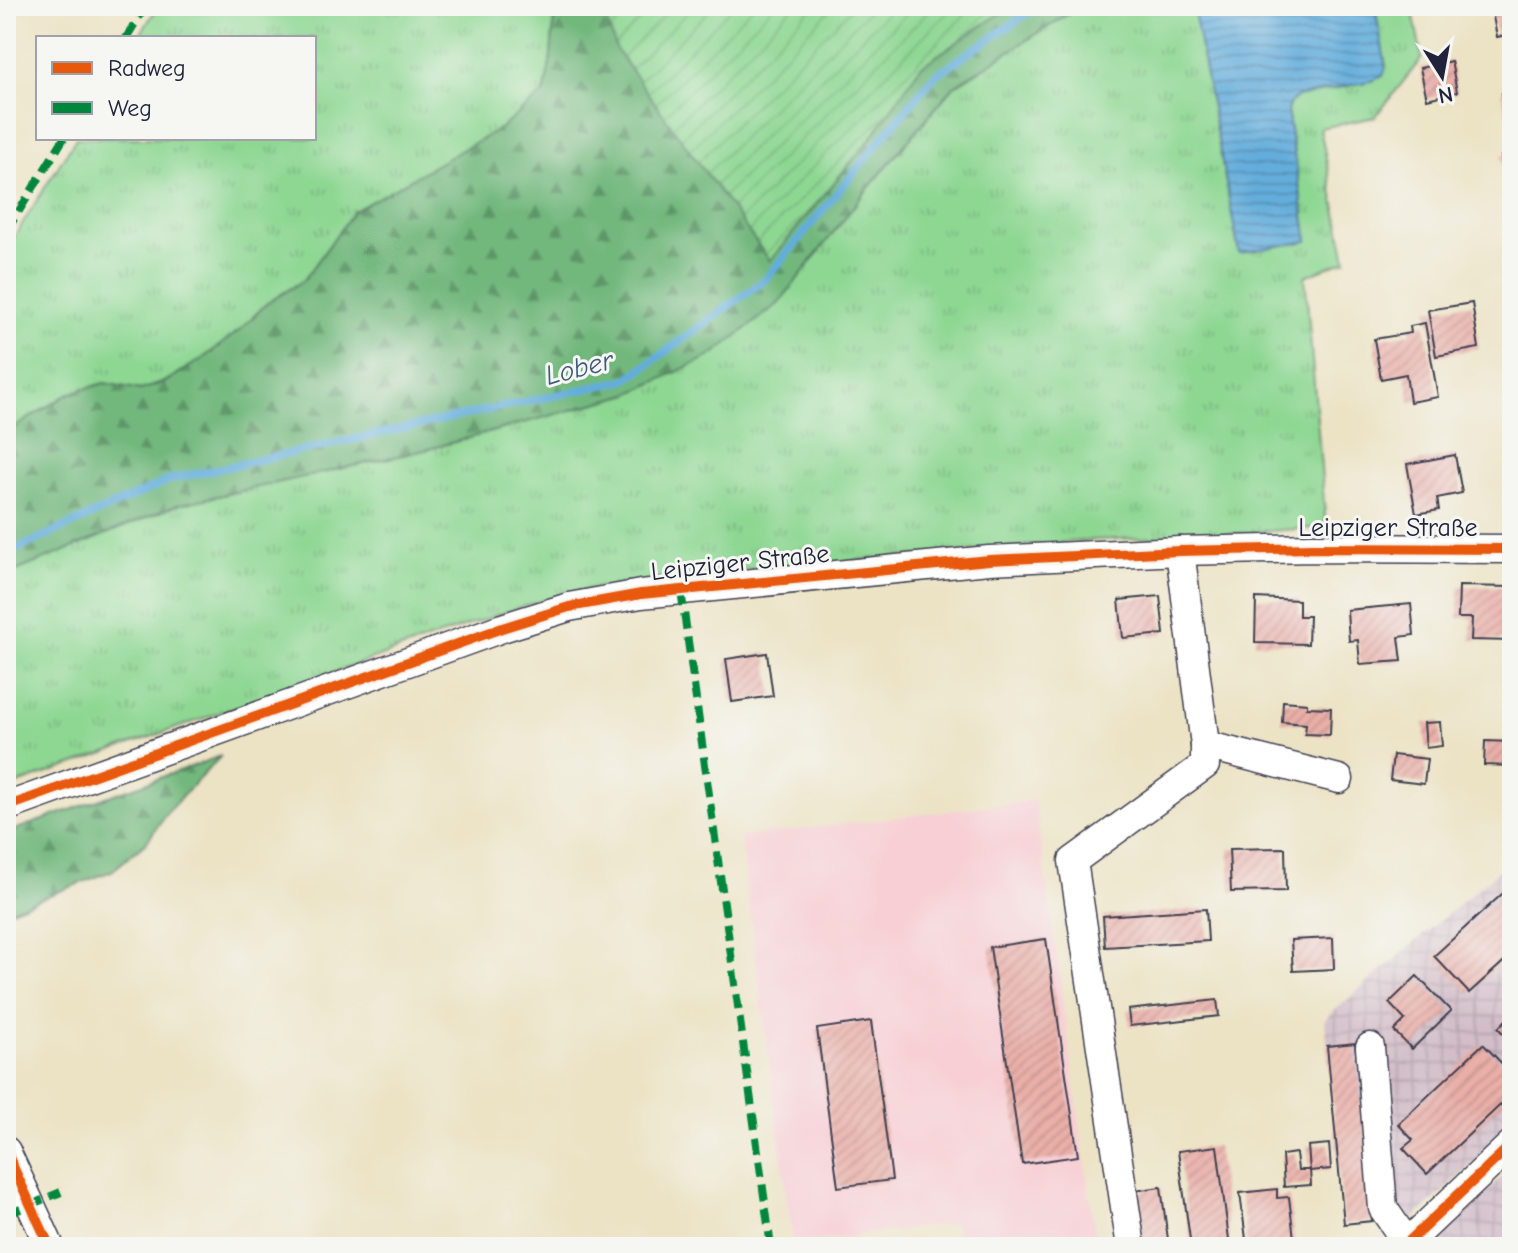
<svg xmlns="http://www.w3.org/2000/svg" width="1518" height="1253" viewBox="0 0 1518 1253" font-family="'Comic Neue',sans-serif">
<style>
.built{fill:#f7cfd5}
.industrial{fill:url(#industrial-grid)}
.grass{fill:url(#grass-tufts);stroke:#587c67;stroke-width:2}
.forest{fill:url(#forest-firs);stroke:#4a6d5c;stroke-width:2}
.garden{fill:url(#garden-furrows);stroke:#587c67;stroke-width:2}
.water{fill:url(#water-rules);stroke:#43688c;stroke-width:2}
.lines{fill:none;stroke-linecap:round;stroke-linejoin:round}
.stream{stroke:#64addc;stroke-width:8}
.building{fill:url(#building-hatch)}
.minor-casing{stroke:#403f50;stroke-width:31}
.minor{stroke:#fff;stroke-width:28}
.quiet{stroke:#00873e;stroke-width:8;stroke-dasharray:16 8;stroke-linecap:butt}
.cycleway-casing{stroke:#f6f6f2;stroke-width:15}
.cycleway{stroke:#e8590c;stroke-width:10}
.labels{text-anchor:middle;stroke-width:6;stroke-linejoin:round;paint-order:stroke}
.street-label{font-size:26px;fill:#22223b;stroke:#f6f6f2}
.water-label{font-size:28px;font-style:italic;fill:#3c5a7b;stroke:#f6f6f2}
</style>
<defs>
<pattern id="industrial-grid" width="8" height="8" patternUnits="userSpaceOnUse" patternTransform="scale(2)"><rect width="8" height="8" fill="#d2bdc8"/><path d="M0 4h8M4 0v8" fill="none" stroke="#b4a2ad"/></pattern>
<pattern id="grass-tufts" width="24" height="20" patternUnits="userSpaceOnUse" patternTransform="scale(2)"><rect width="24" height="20" fill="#8ed793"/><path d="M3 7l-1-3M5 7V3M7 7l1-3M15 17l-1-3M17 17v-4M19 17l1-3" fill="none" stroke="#7ab880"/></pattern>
<pattern id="forest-firs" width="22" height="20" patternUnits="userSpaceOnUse" patternTransform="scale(2)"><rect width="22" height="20" fill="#72b87d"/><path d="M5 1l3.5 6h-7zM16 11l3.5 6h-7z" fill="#5d9568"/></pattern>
<pattern id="garden-furrows" width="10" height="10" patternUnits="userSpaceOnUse" patternTransform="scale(2)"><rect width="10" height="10" fill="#8ed793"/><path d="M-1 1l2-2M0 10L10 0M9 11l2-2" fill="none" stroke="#7ab880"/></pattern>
<pattern id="water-rules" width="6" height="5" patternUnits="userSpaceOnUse" patternTransform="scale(2)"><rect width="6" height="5" fill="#64addc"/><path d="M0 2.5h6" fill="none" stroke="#528cb4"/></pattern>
<pattern id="building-hatch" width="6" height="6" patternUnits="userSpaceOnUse" patternTransform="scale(2)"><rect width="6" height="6" fill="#e9afa8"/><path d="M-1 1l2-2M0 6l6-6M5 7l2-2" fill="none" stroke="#c89692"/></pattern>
</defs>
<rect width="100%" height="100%" fill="#f6f6f2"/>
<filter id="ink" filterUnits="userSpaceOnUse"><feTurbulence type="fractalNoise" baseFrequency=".0125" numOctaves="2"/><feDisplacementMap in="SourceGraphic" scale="16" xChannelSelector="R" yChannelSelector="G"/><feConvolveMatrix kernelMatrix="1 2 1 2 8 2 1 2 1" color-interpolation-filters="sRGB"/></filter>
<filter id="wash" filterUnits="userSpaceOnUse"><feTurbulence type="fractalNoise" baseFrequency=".006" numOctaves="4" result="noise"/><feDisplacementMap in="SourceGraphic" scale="32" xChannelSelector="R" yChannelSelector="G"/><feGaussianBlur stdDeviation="1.8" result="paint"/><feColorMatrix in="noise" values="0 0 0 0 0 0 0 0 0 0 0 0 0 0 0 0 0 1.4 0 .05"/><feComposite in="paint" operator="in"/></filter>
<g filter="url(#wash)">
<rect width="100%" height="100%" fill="#ece3c5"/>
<!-- built -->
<path class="built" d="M1035,800l62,447h-138l-4,-24 -162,21 -53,-407z"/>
<!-- industrial -->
<g class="industrial">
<path d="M1512,859v268l-122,114 -18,-20 -28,3 -19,-205z"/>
<path d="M1512,1167v80h-84z"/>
</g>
<!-- grass -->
<g class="grass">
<path d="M158,6h397l-4,51 -6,35 -44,36 -146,83 -51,69 -38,24 -26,26 -38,29 -38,23 -23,8 -37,-7 -36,11 -62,39v-183l70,-112h238v-100h-176z"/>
<path d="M1081,6h112l46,247 69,-13 -21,-130 3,-7 7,-6 77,-17 12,-13 -11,-61h37l10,52 -47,59 -55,11 26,132 -41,16 21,251 -99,7 -132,6 -412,35 -102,15 -61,17 -514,181v-213l171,-70 248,-55 204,-56 149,-90 83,-107 93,-111z"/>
</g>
<!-- forest -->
<g class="forest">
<path d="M555,6h51l-3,4 167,250 104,-126 46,-67 91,-61h70l-127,80 -93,111 -83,107 -67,52 -82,38 -204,56 -248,55 -171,70v-142l62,-39 36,-11 37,7 24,-8 37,-23 38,-29 26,-26 38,-24 50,-69 147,-83 44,-36 6,-35z"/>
<path d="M221,756l-53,55 -22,32 -34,28 -106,41v-77l11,-6z"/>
</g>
<!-- garden -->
<path class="garden" d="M606,6h405l-91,61 -46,67 -104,127 -153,-210 -14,-41z"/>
<!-- water -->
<path class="water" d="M1193,6h182l11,61 -3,9 -9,4 -77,17 -7,6 -3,7 21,131 -69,12z"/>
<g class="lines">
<!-- stream -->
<path class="stream" d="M6,554l166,-75 454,-99 139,-100 169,-204 105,-70"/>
</g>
<g id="blocks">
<!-- building -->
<g class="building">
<path d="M1491,6h21v28l-15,3z"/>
<path d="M1512,48v16l-5,1 -3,-16z"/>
<path d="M1451,61l6,31 -30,7 -7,-31z"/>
<path d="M1512,88v48h-1l-9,-43h1v-4z"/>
<path d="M1512,154v49h-1l-10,-47z"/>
<path d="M1512,204v26l-3,1 -5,-26z"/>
<path d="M1472,303l7,45 -43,8 -8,-46z"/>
<path d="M1425,323l13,74 -28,5 -4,-28 -25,5 -7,-40 37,-6 -1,-7z"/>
<path d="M1455,455l7,38 -25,5 2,12 -23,4 -9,-50z"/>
<path d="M1459,586l53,1v54l-41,-1 1,-22h-14z"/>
<path d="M1160,596l4,38 -41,4 -4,-38z"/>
<path d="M1256,598l43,2v16h10l-1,28 -53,-1z"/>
<path d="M1411,604l3,31 -15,2 3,24 -42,3 -2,-24 -9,1 -2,-31z"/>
<path d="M767,653l6,43 -41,6 -6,-43z"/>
<path d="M1283,701l24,2v4l24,1 -1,27 -25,-1 1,-10 -24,-2z"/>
<path d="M1440,722l2,24 -16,2 -2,-25z"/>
<path d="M1485,741l27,1v24l-28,-1z"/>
<path d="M1393,755l34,4 -3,25 -34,-4z"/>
<path d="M1285,848l1,43 -55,1 -2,-43z"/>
<path d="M1512,885v69l-43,39 -35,-37z"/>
<path d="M1206,909l2,32 -103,6 -2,-31z"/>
<path d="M1333,938l1,31 -41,2 -2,-31z"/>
<path d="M1046,939l32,217 -56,8 -32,-217z"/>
<path d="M1417,976l34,35 -39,38 -18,-18 11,-11 -16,-17z"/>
<path d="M1217,1000l2,16 -89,10 -2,-16z"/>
<path d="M1512,1014v29l-14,-15z"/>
<path d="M871,1021l21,159 -54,7 -21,-158z"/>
<path d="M1355,1043l17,178 -28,3 -17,-178z"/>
<path d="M1483,1044l29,30v20l-85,80 -24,-26 10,-8 -15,-16z"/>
<path d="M1329,1144l2,25 -21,2 -2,-25z"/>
<path d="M1217,1146l13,101h-39l-13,-96z"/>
<path d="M1296,1153l2,17h12l1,15 -27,2 -2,-32z"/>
<path d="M1161,1187l8,60h-28l-7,-56z"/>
<path d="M1277,1189v9l12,-1 6,50h-48l-7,-54z"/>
</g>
</g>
</g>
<g filter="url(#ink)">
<use href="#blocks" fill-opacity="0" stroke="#403f50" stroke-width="2"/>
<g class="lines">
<defs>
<g id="minor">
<path d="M1205,745l134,34"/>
<path d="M6,807l496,-179 67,-21 72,-13 348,-34 191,-9 131,-3 201,1"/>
<path d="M1370,1047l13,161 24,35"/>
<path d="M6,1151l44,96"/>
<path d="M1131,1247l-58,-386 132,-96v-20l-25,-194"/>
<path d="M1403,1247l109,-103"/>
</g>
</defs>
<!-- minor casing -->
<use href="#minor" class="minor-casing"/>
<!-- minor -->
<use href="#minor" class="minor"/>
<!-- quiet -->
<g class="quiet">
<path d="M126,38l20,-32"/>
<path d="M6,232l58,-94"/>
<path d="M681,590l90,657"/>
<path d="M6,1215l55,-23"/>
</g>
<defs>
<g id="cycleway">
<path d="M6,807l496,-179 67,-21 72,-13 348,-34 191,-9 131,-3 201,1"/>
<path d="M6,1151l44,96"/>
<path d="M1403,1247l109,-103"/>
</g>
</defs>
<!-- cycleway casing -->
<use href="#cycleway" class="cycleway-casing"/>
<!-- cycleway -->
<use href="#cycleway" class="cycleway"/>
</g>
</g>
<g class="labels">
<!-- street labels -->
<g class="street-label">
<text x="1388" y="536">Leipziger Straße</text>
<text transform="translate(740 562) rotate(-6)" y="9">Leipziger Straße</text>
</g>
<!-- water labels -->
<g class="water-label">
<text transform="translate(579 367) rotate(-14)" y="10">Lober</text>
</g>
</g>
<!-- margin -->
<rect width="1518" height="1253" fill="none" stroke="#f6f6f2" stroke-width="32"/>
<!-- legend -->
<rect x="36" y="36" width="280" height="104" fill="#f6f6f2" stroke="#a1a1a9" stroke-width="2"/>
<rect x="52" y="62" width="40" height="12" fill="#e8590c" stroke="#a1a1a9" stroke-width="2"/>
<text x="108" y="76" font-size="24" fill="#22223b">Radweg</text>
<rect x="52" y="102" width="40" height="12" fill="#00873e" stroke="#a1a1a9" stroke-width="2"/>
<text x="108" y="116" font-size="24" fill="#22223b">Weg</text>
<!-- north arrow -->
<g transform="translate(1442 76) rotate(169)" stroke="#f6f6f2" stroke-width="6" paint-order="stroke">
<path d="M0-6L14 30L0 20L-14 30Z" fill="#22223b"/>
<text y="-12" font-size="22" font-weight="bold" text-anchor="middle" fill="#22223b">N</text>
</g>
</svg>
